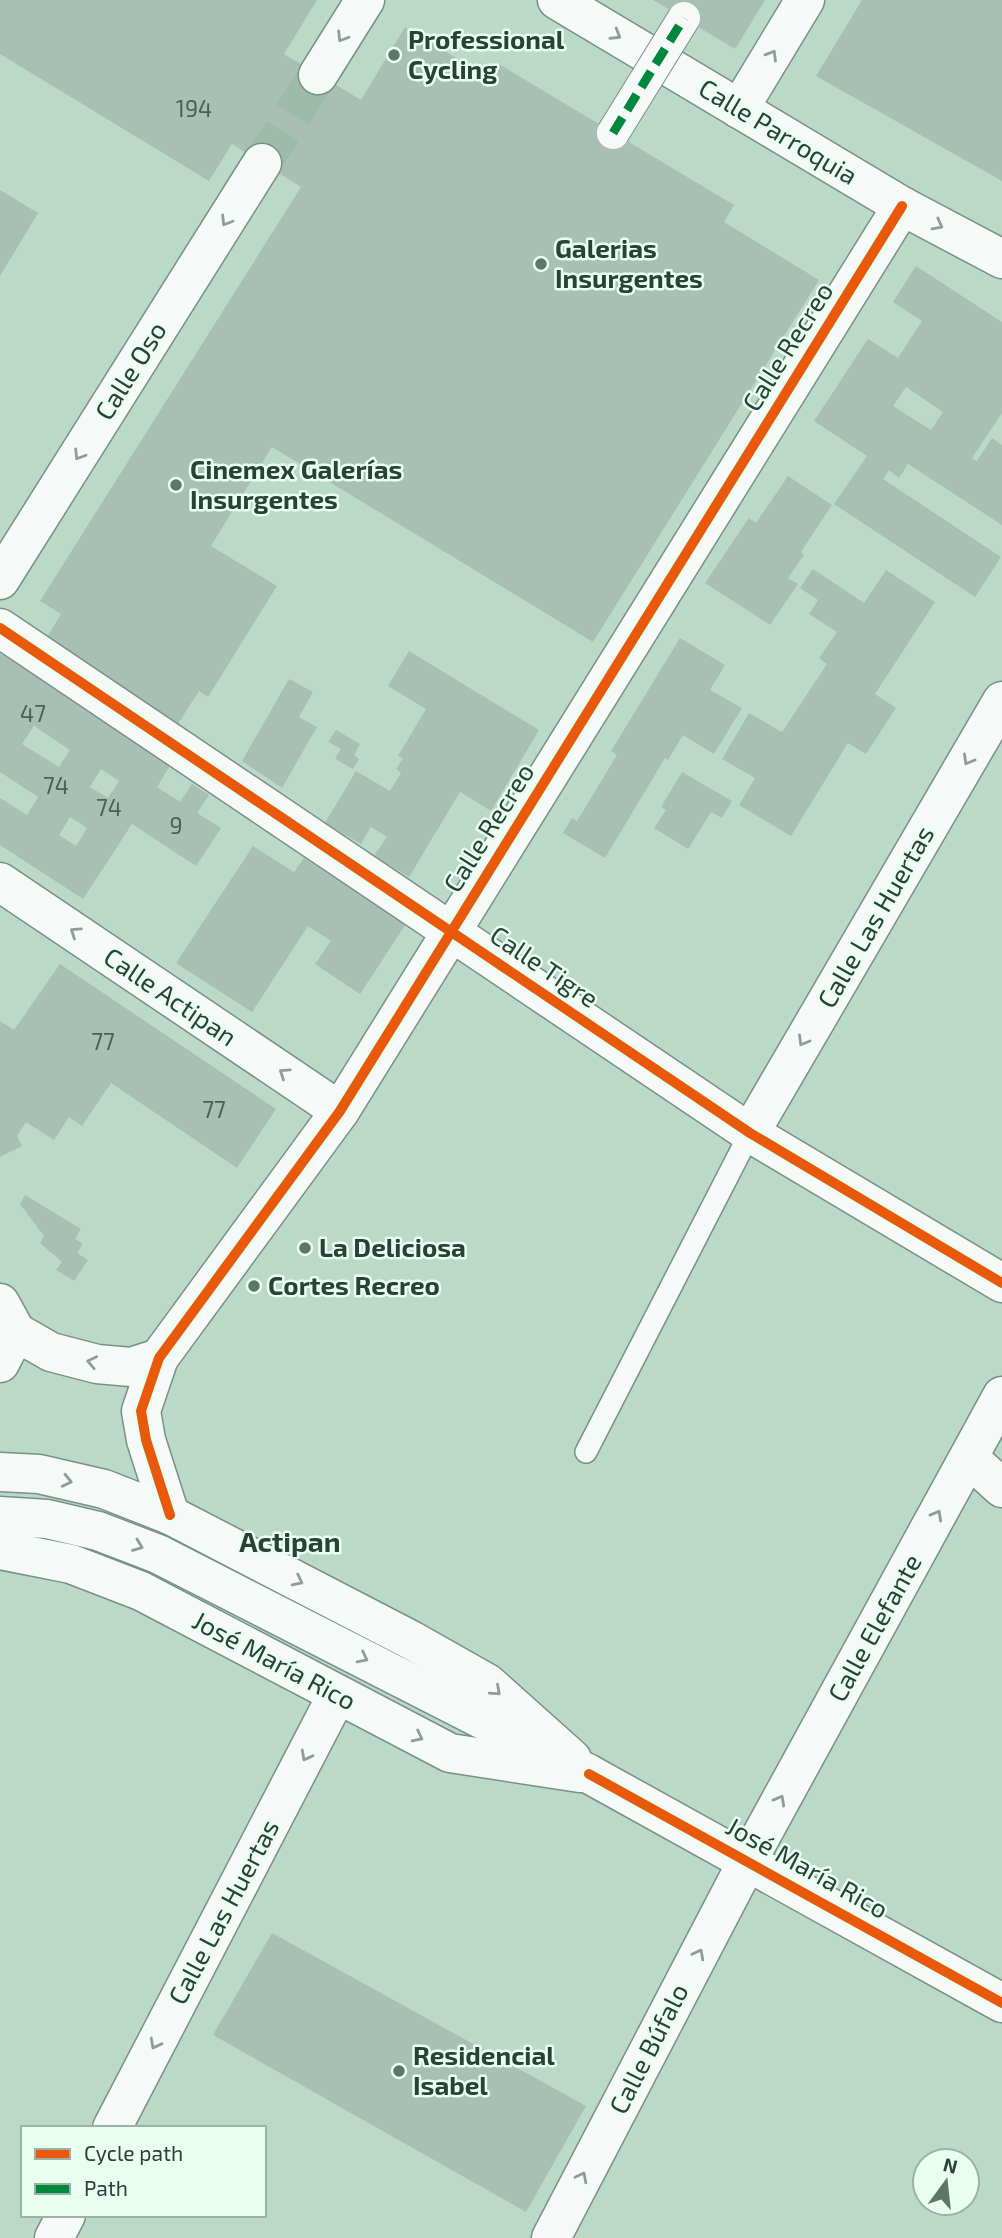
<svg xmlns="http://www.w3.org/2000/svg" width="1002" height="2238" viewBox="0 0 1002 2238" font-family="'Exo 2',sans-serif">
<style>
.building{fill:#a8c0b3;fill-rule:evenodd}
.lines{fill:none;stroke-linecap:round;stroke-linejoin:round}
.minor-tunnel{stroke:#9dbbab;stroke-width:38;stroke-dasharray:38 19;stroke-linecap:butt}
.service-casing{stroke:#799184;stroke-width:24}
.minor-casing{stroke:#799184;stroke-width:41}
.secondary-casing{stroke:#799184;stroke-width:41}
.primary-casing{stroke:#799184;stroke-width:41}
.motorway-casing{stroke:#799184;stroke-width:41}
.service{stroke:#f5f9f7;stroke-width:21}
.minor{stroke:#f5f9f7;stroke-width:38}
.secondary{stroke:#f5f9f7;stroke-width:38}
.primary{stroke:#f5f9f7;stroke-width:38}
.motorway{stroke:#f5f9f7;stroke-width:38}
.pedestrian-bridge-casing{stroke:#799184;stroke-width:34;stroke-linecap:butt}
.pedestrian-bridge{stroke:#f5f9f7;stroke-width:32}
.quiet{stroke:#00873e;stroke-width:9;stroke-dasharray:18 9;stroke-linecap:butt}
.cycleway-casing{stroke:#e8fef1;stroke-width:15}
.cycleway{stroke:#e8590c;stroke-width:10}
.oneway{stroke:#909d96}
.poi-dot{fill:#5c7668;stroke:#e8fef1;stroke-width:2.5}
.labels{text-anchor:middle;stroke-width:5;stroke-linejoin:round;paint-order:stroke}
.number-label{font-size:23px;fill:#4a6255}
.poi-label{font-size:26px;font-weight:bold;fill:#2a4135;stroke:#e8fef1;text-anchor:start}
.street-label{font-size:26px;fill:#2a4135;stroke:#e8fef1}
.neighbourhood-label{font-size:28px;font-weight:bold;fill:#2a4135;stroke:#e8fef1}
</style>
<rect width="100%" height="100%" fill="#bad9c8"/>
<!-- building -->
<g class="building">
<path d="M0,0h317l-33,54 77,46 44,-73 86,52 8,-15 235,141 -10,17 95,58 -226,362 -321,-195 -61,99 66,40 -69,111 -9,-6 -21,33 -134,-82 17,-28 -21,-13 261,-414 -69,-43 -23,37 -209,-127z"/>
<path d="M653,0h112l-30,49z"/>
<path d="M862,0h140v181l-186,-105z"/>
<path d="M0,190l38,23 -38,63z"/>
<path d="M916,266l86,56v91l-30,45 5,3 15,-23 10,7v80l-94,-61 -9,14 -10,-8 -6,9 118,78 -26,40 -141,-93 33,-48 -53,-35 54,-82 30,19 24,-37 -29,-19zM906,387l37,25 -12,18 -38,-24z"/>
<path d="M788,476l44,29 -31,47 3,3 -16,23 10,6 -28,41 -65,-42 44,-65 7,5z"/>
<path d="M813,569l51,34 22,-33 49,32 -60,92 21,14 -30,46 -18,-11 -57,93 -52,-31 16,-27 -33,-19 27,-46 33,19 45,-68 -8,-6 18,-26 -28,-18 9,-14 -18,-12z"/>
<path d="M680,638l45,27 -15,25 32,18 -28,46 -31,-19 -15,25 -3,-2 -60,100 -42,-25 9,-15 5,3 40,-66 -6,-4z"/>
<path d="M409,651l130,79 -48,81 -31,-19 -51,85 -35,-21 13,-19 -16,-10 -10,17 -36,-21 31,-52 34,20 11,-18 -5,-4 7,-11 -5,-2 28,-47 -38,-23z"/>
<path d="M0,653l171,111 -14,23 23,15 12,-18 17,11 -12,18 24,15 -25,38 -64,-42 -49,75 -83,-54v-47l27,17 11,-18 -38,-25zM34,726l36,24 -11,17 -37,-23zM101,769l18,12 -11,17 -18,-11zM70,817l17,11 -11,18 -17,-11z"/>
<path d="M289,679l24,13 -14,25 18,10 -35,61 -40,-27z"/>
<path d="M336,730l24,14 -6,11 5,4 -6,10 -18,-10 6,-10 -13,-7z"/>
<path d="M682,772l50,29 -10,17 -11,-6 -23,37 -34,-21 12,-18 -5,-3z"/>
<path d="M253,846l41,26 10,-14 102,66 -46,70 -45,-30 16,-23 -23,-15 -56,86 -76,-49z"/>
<path d="M60,964l216,145 -39,59 -126,-85 -29,43 -13,-9 -15,23 -28,-18 -9,14 5,10 -22,11v-136l14,9z"/>
<path d="M25,1195l56,34 -6,10 8,5 -6,9 11,7 -14,21 -18,-11 6,-8 -22,-19 4,-7 -24,-32z"/>
<path d="M272,1933l314,173 -60,106 -313,-177z"/>
</g>
<g class="lines">
<!-- minor-tunnel -->
<path class="minor-tunnel" d="M262,163l56,-88"/>
<defs>
<path id="service" d="M586,1452l164,-319"/>
<g id="minor">
<path d="M557,0l345,206 100,53"/>
<path d="M318,75l47,-75"/>
<path d="M739,109l66,-109"/>
<path d="M0,580l262,-417"/>
<path d="M0,628l750,505 252,150"/>
<path d="M0,882l340,229"/>
<path d="M750,1133l252,-432"/>
<path d="M0,1303l16,29 35,20 46,12 34,3 28,-9"/>
<path d="M969,1458l33,30"/>
<path d="M170,1515l-24,-75 -5,-29 18,-53 181,-247 562,-905"/>
<path d="M112,2128l225,-433"/>
<path d="M54,2238l12,-23"/>
<path d="M551,2238l197,-378 254,-464"/>
</g>
<g id="secondary">
<path d="M0,1363l16,-31"/>
<path d="M0,1472l39,2 65,15 66,26 241,125 76,43 85,76"/>
<path d="M0,1550l71,14 70,27 309,162 130,20"/>
</g>
<path id="primary" d="M589,1774l413,229"/>
<path id="motorway" d="M0,1516l47,3 51,12 60,23 431,220"/>
</defs>
<!-- service casing -->
<use href="#service" class="service-casing"/>
<!-- minor casing -->
<use href="#minor" class="minor-casing"/>
<!-- secondary casing -->
<use href="#secondary" class="secondary-casing"/>
<!-- primary casing -->
<use href="#primary" class="primary-casing"/>
<!-- motorway casing -->
<use href="#motorway" class="motorway-casing"/>
<!-- service -->
<use href="#service" class="service"/>
<!-- minor -->
<use href="#minor" class="minor"/>
<!-- secondary -->
<use href="#secondary" class="secondary"/>
<!-- primary -->
<use href="#primary" class="primary"/>
<!-- motorway -->
<use href="#motorway" class="motorway"/>
<defs>
<path id="pedestrian-bridge" d="M613,133l71,-115"/>
</defs>
<!-- pedestrian-bridge casing -->
<use href="#pedestrian-bridge" class="pedestrian-bridge-casing"/>
<!-- pedestrian-bridge -->
<use href="#pedestrian-bridge" class="pedestrian-bridge"/>
<!-- quiet -->
<path class="quiet" d="M613,133l71,-115"/>
<defs>
<g id="cycleway">
<path d="M0,628l750,505 252,150"/>
<path d="M170,1515l-24,-75 -5,-29 18,-53 181,-247 562,-905"/>
<path d="M589,1774l413,229"/>
</g>
</defs>
<!-- cycleway casing -->
<use href="#cycleway" class="cycleway-casing"/>
<!-- cycleway -->
<use href="#cycleway" class="cycleway"/>
</g>
<!-- one-way arrows -->
<defs><path id="oneway-chevron" d="M-2-3.5L2.5 0L-2 3.5" fill="none" stroke-width="1.6" stroke-linecap="round" stroke-linejoin="round" transform="scale(1.75)"/></defs>
<g class="oneway">
<use href="#oneway-chevron" transform="translate(616 35) rotate(31)"/>
<use href="#oneway-chevron" transform="translate(342 37) rotate(122)"/>
<use href="#oneway-chevron" transform="translate(772 55) rotate(-59)"/>
<use href="#oneway-chevron" transform="translate(226 221) rotate(122)"/>
<use href="#oneway-chevron" transform="translate(938 225) rotate(28)"/>
<use href="#oneway-chevron" transform="translate(79 455) rotate(122)"/>
<use href="#oneway-chevron" transform="translate(968 760) rotate(120)"/>
<use href="#oneway-chevron" transform="translate(75 932) rotate(-146)"/>
<use href="#oneway-chevron" transform="translate(803 1041) rotate(120)"/>
<use href="#oneway-chevron" transform="translate(284 1073) rotate(-146)"/>
<use href="#oneway-chevron" transform="translate(92 1362) rotate(-168)"/>
<use href="#oneway-chevron" transform="translate(67 1481) rotate(13)"/>
<use href="#oneway-chevron" transform="translate(937 1515) rotate(-61)"/>
<use href="#oneway-chevron" transform="translate(138 1546) rotate(21)"/>
<use href="#oneway-chevron" transform="translate(298 1581) rotate(27)"/>
<use href="#oneway-chevron" transform="translate(363 1658) rotate(27)"/>
<use href="#oneway-chevron" transform="translate(496 1691) rotate(42)"/>
<use href="#oneway-chevron" transform="translate(418 1737) rotate(27)"/>
<use href="#oneway-chevron" transform="translate(306 1756) rotate(118)"/>
<use href="#oneway-chevron" transform="translate(780 1800) rotate(-61)"/>
<use href="#oneway-chevron" transform="translate(699 1954) rotate(-63)"/>
<use href="#oneway-chevron" transform="translate(155 2044) rotate(118)"/>
<use href="#oneway-chevron" transform="translate(582 2177) rotate(-63)"/>
</g>
<!-- markers -->
<g class="poi-dot">
<circle cx="394" cy="55" r="7"/>
<circle cx="541" cy="264" r="7"/>
<circle cx="176" cy="485" r="7"/>
<circle cx="305" cy="1248" r="7"/>
<circle cx="254" cy="1286" r="7"/>
<circle cx="399" cy="2071" r="7"/>
</g>
<g class="labels">
<!-- number labels -->
<g class="number-label">
<text x="194" y="117">194</text>
<text x="33" y="722">47</text>
<text x="56" y="794">74</text>
<text x="109" y="816">74</text>
<text x="176" y="834">9</text>
<text x="103" y="1050">77</text>
<text x="214" y="1118">77</text>
</g>
<!-- poi labels -->
<g class="poi-label">
<text x="408" y="49">Professional<tspan x="408" dy="30">Cycling</tspan></text>
<text x="555" y="258">Galerias<tspan x="555" dy="30">Insurgentes</tspan></text>
<text x="190" y="479">Cinemex Galerías<tspan x="190" dy="30">Insurgentes</tspan></text>
<text x="319" y="1257">La Deliciosa</text>
<text x="268" y="1295">Cortes Recreo</text>
<text x="413" y="2065">Residencial<tspan x="413" dy="30">Isabel</tspan></text>
</g>
<!-- street labels -->
<g class="street-label">
<text transform="translate(778 132) rotate(31)" y="9">Calle Parroquia</text>
<text transform="translate(788 347) rotate(-58)" y="9">Calle Recreo</text>
<text transform="translate(131 371) rotate(-58)" y="9">Calle Oso</text>
<text transform="translate(489 828) rotate(-58)" y="9">Calle Recreo</text>
<text transform="translate(876 917) rotate(-60)" y="9">Calle Las Huertas</text>
<text transform="translate(544 967) rotate(34)" y="9">Calle Tigre</text>
<text transform="translate(170 997) rotate(34)" y="9">Calle Actipan</text>
<text transform="translate(875 1628) rotate(-61)" y="9">Calle Elefante</text>
<text transform="translate(274 1661) rotate(28)" y="9">José María Rico</text>
<text transform="translate(807 1868) rotate(29)" y="9">José María Rico</text>
<text transform="translate(224 1912) rotate(-62)" y="9">Calle Las Huertas</text>
<text transform="translate(649 2049) rotate(-63)" y="9">Calle Búfalo</text>
</g>
<!-- neighbourhood labels -->
<g class="neighbourhood-label">
<text x="290" y="1552">Actipan</text>
</g>
</g>
<!-- legend -->
<rect x="21" y="2126" width="245" height="91" fill="#e8fef1" stroke="#9cb2a6" stroke-width="2"/>
<rect x="35" y="2149" width="35" height="10" fill="#e8590c" stroke="#9cb2a6" stroke-width="2"/>
<text x="84" y="2161" font-size="21" fill="#2a4135">Cycle path</text>
<rect x="35" y="2184" width="35" height="10" fill="#00873e" stroke="#9cb2a6" stroke-width="2"/>
<text x="84" y="2196" font-size="21" fill="#2a4135">Path</text>
<!-- north arrow -->
<g transform="translate(946 2182) rotate(15)"><circle r="33" fill="#e8fef1" stroke="#9cb2a6" stroke-width="2"/>
<path d="M0-5L12 26L0 18L-12 26Z" fill="#5c7668"/>
<text y="-10" font-size="19" font-weight="bold" text-anchor="middle" fill="#2a4135">N</text>
</g>
</svg>
